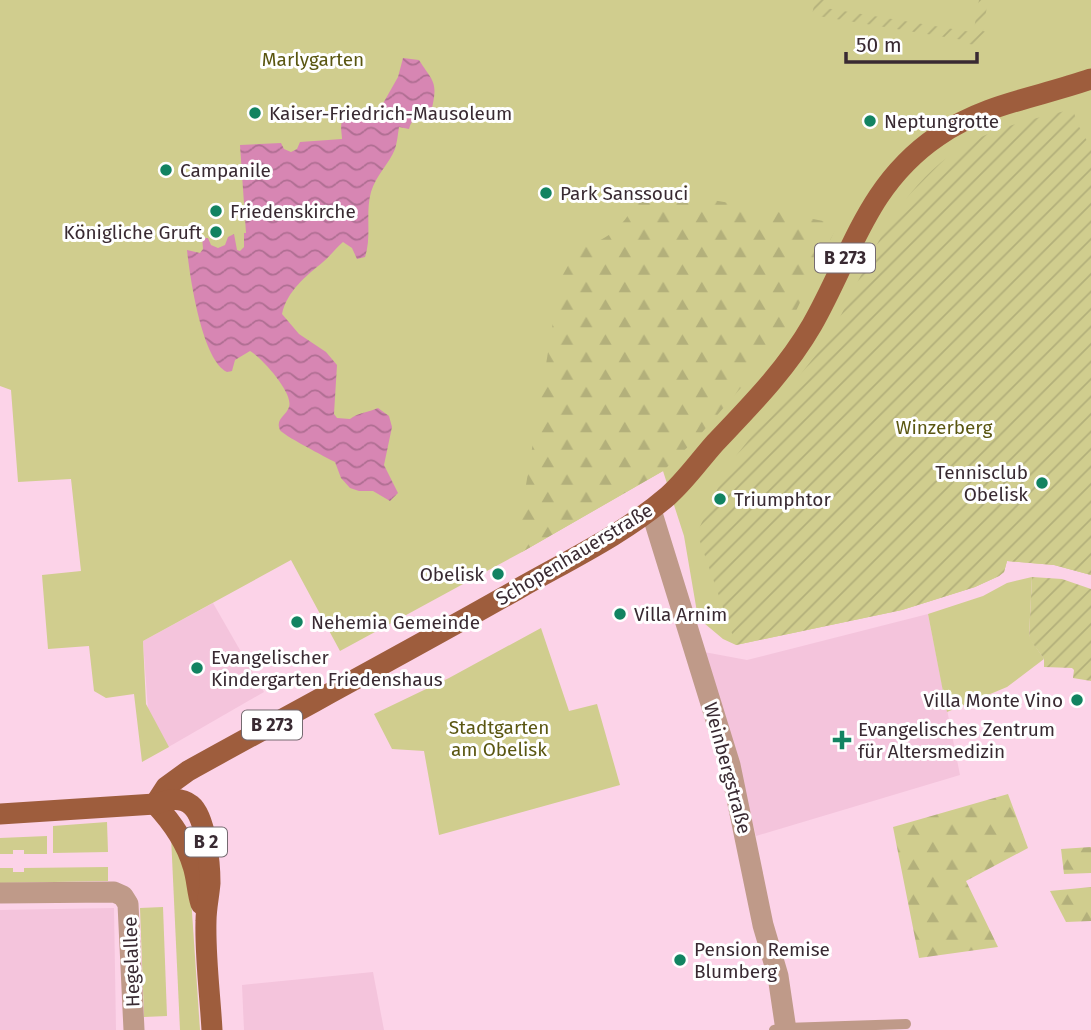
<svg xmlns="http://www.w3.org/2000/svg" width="1091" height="1030" viewBox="0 0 1091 1030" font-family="'Fira Sans',sans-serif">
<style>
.built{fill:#f4c4dc}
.green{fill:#d0cd8e}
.forest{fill:url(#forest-firs)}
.garden{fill:url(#garden-furrows)}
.water{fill:url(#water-waves)}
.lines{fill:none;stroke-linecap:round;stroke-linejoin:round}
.lane{stroke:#bf9a89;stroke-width:10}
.street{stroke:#bf9a89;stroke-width:21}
.primary{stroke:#9e5d3d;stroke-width:21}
.poi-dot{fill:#128361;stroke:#fff;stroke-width:2.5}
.labels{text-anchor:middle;stroke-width:6;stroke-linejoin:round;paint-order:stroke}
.shield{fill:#fff;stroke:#746a70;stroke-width:2}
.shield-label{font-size:18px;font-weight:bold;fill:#392a32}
.park-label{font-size:19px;fill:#5a5611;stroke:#fff}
.poi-label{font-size:19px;fill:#392a32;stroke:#fff;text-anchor:start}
.street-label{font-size:19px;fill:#392a32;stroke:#fff}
</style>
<defs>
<pattern id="forest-firs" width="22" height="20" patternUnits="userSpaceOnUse" patternTransform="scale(1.75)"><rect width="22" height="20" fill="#d0cd8e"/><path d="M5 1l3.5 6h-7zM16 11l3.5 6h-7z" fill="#b3b07b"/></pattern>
<pattern id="garden-furrows" width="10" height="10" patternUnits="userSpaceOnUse" patternTransform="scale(1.75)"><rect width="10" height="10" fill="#d0cd8e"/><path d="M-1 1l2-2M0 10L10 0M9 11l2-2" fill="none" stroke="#b3b07b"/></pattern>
<pattern id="water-waves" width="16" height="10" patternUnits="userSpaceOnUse" patternTransform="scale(1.75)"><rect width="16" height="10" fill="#d786b3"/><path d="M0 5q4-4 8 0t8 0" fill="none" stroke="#af6e92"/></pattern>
</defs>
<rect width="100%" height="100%" fill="#fcd3e8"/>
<!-- built -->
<g class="built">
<path d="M213,603l51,89 -99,57 -16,-25 -6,-83z"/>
<path d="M928,614l32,161 -204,61 -17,-69 -35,-115 43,8z"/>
<path d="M114,908l2,122h-116v-120z"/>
<path d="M373,972l11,58h-140l-2,-45z"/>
</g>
<!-- green -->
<g class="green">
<path d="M0,0h1091v575l-37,-10 -47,-4 -3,11 -5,4 -24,11 -73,23 -166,35 -13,-6 -25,-21 -14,-82 -21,-65 -141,81 -182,99 -49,-91 -148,81 3,63 23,43 -27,15 -8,-68 -28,4 -12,-7 -5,-45 -41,3 -6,-74 39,-4 -10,-92 -53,3 -7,-92 -11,-4z"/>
<path d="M1032,577l-3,60 15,22 -37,28 -60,25 -19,-98 55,-18 24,-13z"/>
<path d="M541,628l28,83 28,-7 23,81 -181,50 -15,-84 -32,-2 -18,-35 75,-36z"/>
<path d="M107,822l1,30 -55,1v-27z"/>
<path d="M47,836v18h-23v-4h-11v4h-13v-16z"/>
<path d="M171,836l18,32 11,162h-20z"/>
<path d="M108,867v14l-108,2v-15h13v4h11v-4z"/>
<path d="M163,907l4,109 -23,1 -4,-109z"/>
</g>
<!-- forest -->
<g class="forest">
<path d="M640,188l96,16v3l7,2 1,-4 94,19 -44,91 -27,43 -69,79 -35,34 -141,81 -5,-13 43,-259 18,-32c32,-7 54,-28 62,-60z"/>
<path d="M1008,794l20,54 -62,33 32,66 -79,11 -26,-131z"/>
<path d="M1091,847v26l-27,1 -3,-25z"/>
<path d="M1091,887v34l-25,1 -16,-31z"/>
</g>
<!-- garden -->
<g class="garden">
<path d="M815,0h11l-1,8 146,24 3,-3 5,-29h9l-5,31 3,1 -3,14 -14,-2v-3l-157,-26z"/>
<path d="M1073,109l4,14 14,25v427l-37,-10 -47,-4 -3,11 -5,4 -24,11 -73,23 -166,35 -39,-112 31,-67 98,-124 10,-17c40,-77 67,-155 154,-192 27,-11 56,-17 83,-24z"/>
<path d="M1032,577l30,2 29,10v92l-18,-3 1,-8 -2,-2 -28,-1v-8l-15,-21z"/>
</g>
<!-- water -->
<path class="water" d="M403,58l16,2c14,22 19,21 13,48 -11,4 -20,9 -23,21l-10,-2c-1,7 -2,16 -4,22 -6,15 -19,26 -24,43 -6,22 1,44 -6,65l-8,2 -5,-11 -9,-6c-7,6 -13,14 -20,20 -17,14 -36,29 -41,52l17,20 27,18 11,13 -3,49 3,4 13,1c9,-7 18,-6 28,-11l11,8 3,11 -8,38 14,28 -8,8 -17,-10h-14l-9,-3 -9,-10 -6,-16c-8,-4 -54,-28 -55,-32 -5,-11 6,-14 9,-23 5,-14 -28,-50 -39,-56l-15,9 -3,11 -5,1c-25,-12 -37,-94 -40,-122l13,3 3,-4 -1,-13h2l1,2h3l3,7 7,3 7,-3 3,-8 6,-3 3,16 3,1 4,-4v-14h2l-6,-88 41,-2 3,6 7,3 6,-3 3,-7 42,-3c0,-5 -2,-12 0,-18 4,-12 28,-12 39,-14l17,-30z"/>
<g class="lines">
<!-- lane -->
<path class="lane" d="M774,1030l11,-2 121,-4"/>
<!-- street -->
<g class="street">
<path d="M651,510l79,255 33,160 15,51 8,54"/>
<path d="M0,893l114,-1 9,4 5,8 6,126"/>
</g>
<!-- primary -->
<g class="primary">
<path d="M155,804l11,-17 22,-16c110,-61 221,-120 330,-182 51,-29 106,-55 150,-93 18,-16 31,-35 47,-53 35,-37 71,-73 97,-118 40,-70 54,-140 126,-189 48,-33 99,-38 153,-57"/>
<path d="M155,804c16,17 31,38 38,62 4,12 4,26 8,38"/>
<path d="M0,814l155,-10c12,-4 25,-8 36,1 15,12 19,60 19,78 -1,13 -4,25 -4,38 -1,36 4,73 6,109"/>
</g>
</g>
<!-- markers -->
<g class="poi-dot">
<circle cx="255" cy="113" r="7"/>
<circle cx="870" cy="121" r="7"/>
<circle cx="166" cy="170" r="7"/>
<circle cx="546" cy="193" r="7"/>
<circle cx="216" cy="211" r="7"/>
<circle cx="216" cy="232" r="7"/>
<circle cx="1042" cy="483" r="7"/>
<circle cx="720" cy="499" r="7"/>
<circle cx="498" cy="574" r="7"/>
<circle cx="620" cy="614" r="7"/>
<circle cx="297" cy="622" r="7"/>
<circle cx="197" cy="668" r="7"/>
<circle cx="1077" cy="700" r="7"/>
<path d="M838.5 729.5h7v7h7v7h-7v7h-7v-7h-7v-7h7z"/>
<circle cx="680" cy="960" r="7"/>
</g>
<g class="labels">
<!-- shield labels -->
<g class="shield">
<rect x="815" y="243.5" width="60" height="29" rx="5"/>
<rect x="242" y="710.5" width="60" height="29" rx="5"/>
<rect x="185" y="827.5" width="42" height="29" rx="5"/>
</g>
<g class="shield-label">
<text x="845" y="264">B 273</text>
<text x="272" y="731">B 273</text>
<text x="206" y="848">B 2</text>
</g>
<!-- park labels -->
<g class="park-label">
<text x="313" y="66">Marlygarten</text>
<text x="944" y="434">Winzerberg</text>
<text x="499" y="734">Stadtgarten<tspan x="499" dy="22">am Obelisk</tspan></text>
</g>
<!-- poi labels -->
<g class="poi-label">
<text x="269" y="120">Kaiser-Friedrich-Mausoleum</text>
<text x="884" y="128">Neptungrotte</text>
<text x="180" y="177">Campanile</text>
<text x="560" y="200">Park Sanssouci</text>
<text x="230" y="218">Friedenskirche</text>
<text x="202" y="239" text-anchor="end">Königliche Gruft</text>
<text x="1028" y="479" text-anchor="end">Tennisclub<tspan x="1028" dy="22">Obelisk</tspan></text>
<text x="734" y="506">Triumphtor</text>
<text x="484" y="581" text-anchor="end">Obelisk</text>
<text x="634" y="621">Villa Arnim</text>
<text x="311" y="629">Nehemia Gemeinde</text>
<text x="211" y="664">Evangelischer<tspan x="211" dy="22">Kindergarten Friedenshaus</tspan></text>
<text x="1063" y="707" text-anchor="end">Villa Monte Vino</text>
<text x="858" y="736">Evangelisches Zentrum<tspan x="858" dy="22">für Altersmedizin</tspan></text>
<text x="694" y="956">Pension Remise<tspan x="694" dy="22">Blumberg</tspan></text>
</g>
<!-- street labels -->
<g class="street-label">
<text transform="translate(574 554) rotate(-31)" y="7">Schopenhauerstraße</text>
<text transform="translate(728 768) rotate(75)" y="7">Weinbergstraße</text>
<text transform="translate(131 962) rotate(-92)" y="7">Hegelallee</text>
</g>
</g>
<!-- scale -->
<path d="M846 52v10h131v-10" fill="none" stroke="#392a32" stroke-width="3.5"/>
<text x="856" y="52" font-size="21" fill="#392a32" stroke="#ffffff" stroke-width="5" paint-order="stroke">50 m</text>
</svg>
